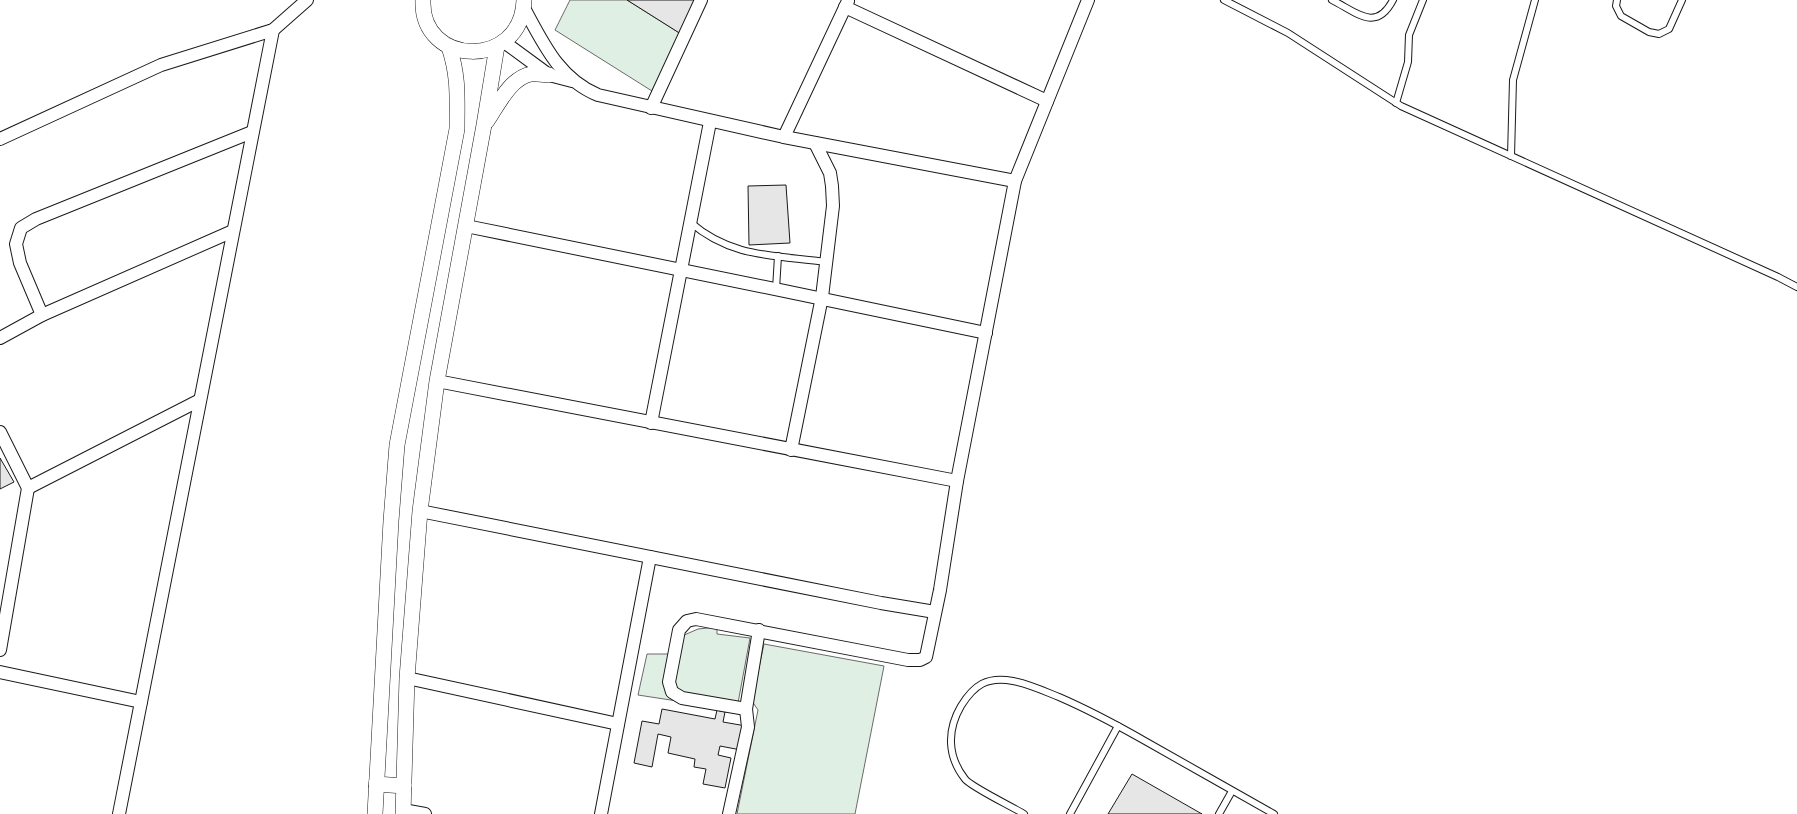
<svg xmlns="http://www.w3.org/2000/svg" width="1797" height="814" viewBox="0 0 1797 814" font-family="'Sofia Sans Condensed',sans-serif">
<style>
.green{fill:#e0efe3;stroke:#6a6a6a}
.building{fill:#e6e6e6;stroke:#1a1a1a}
.lines{fill:none;stroke-linecap:round;stroke-linejoin:round}
.service-casing{stroke:#1a1a1a;stroke-width:8}
.minor-casing{stroke:#1a1a1a;stroke-width:14}
.tertiary-casing{stroke:#1a1a1a;stroke-width:16}
.service{stroke:#fff;stroke-width:6}
.minor{stroke:#fff;stroke-width:12}
.tertiary{stroke:#fff;stroke-width:15}
</style>
<rect width="100%" height="100%" fill="#fff"/>
<!-- green -->
<g class="green">
<path d="M570,0h57l54,34 -29,57 -97,-61z"/>
<path d="M717,627v7l33,4 -12,65h-48l-52,-8 9,-41h30l5,-18 16,-7z"/>
<path d="M764,644l120,22 -29,148h-118l21,-104 -6,-9z"/>
</g>
<!-- building -->
<g class="building">
<path d="M627,0h69l-15,34z"/>
<path d="M786,185l4,58 -41,2 -1,-59z"/>
<path d="M0,458l14,24 -14,7z"/>
<path d="M662,709l53,10 2,-9 8,2 -2,10 23,4 -5,24 -21,-4 -2,9 13,3 -6,30 -22,-4 3,-15 -12,-2 1,-8 -27,-6 3,-16 -13,-3 -6,33 -18,-4 8,-42 17,3z"/>
<path d="M1132,774l70,40h-94z"/>
</g>
<g class="lines">
<defs>
<g id="service">
<path d="M1224,0l64,33 113,73 377,171 19,10"/>
<path d="M1332,0c24,12 44,33 61,0"/>
<path d="M1617,0l-1,6 5,10 28,16 10,2 10,-5 13,-29"/>
<path d="M1396,103l12,-41 1,-27 14,-35"/>
<path d="M1511,156l2,-76 22,-80"/>
<path d="M690,222c41,36 85,33 136,40"/>
<path d="M776,289l2,-33"/>
<path d="M1024,814c-11,-7 -53,-27 -59,-35 -18,-23 -18,-49 -4,-73 13,-21 26,-30 52,-25 16,3 31,10 46,16 30,13 58,28 86,44 43,24 86,49 129,73"/>
<path d="M1070,814l48,-88"/>
<path d="M1219,814l13,-23"/>
</g>
<g id="minor">
<path d="M845,7l202,94"/>
<path d="M524,8c19,35 35,71 74,87l186,42 231,44"/>
<path d="M504,42l45,33 23,6"/>
<path d="M651,108l50,-108"/>
<path d="M784,137l64,-136"/>
<path d="M0,139l161,-74 112,-35 34,-30"/>
<path d="M466,226c173,36 347,70 520,107"/>
<path d="M42,315l-22,-52 -4,-19 5,-16 15,-9 216,-87"/>
<path d="M0,338l42,-23 191,-84"/>
<path d="M437,381l520,100"/>
<path d="M651,423l59,-301"/>
<path d="M0,432l28,56 -28,162"/>
<path d="M791,450l31,-153 11,-91 -1,-20 -2,-13 -15,-30"/>
<path d="M28,488l172,-88"/>
<path d="M420,511l461,92 54,9"/>
<path d="M0,672l141,30"/>
<path d="M407,678l211,46"/>
<path d="M746,709l-64,-11 -10,-6 -3,-10 10,-52 8,-9 9,-2 212,41h12l6,-3 14,-67 17,-109 58,-300 73,-181"/>
<path d="M403,810l22,4"/>
<path d="M119,814l154,-784"/>
<path d="M601,814l49,-257"/>
<path d="M729,814l19,-87 -2,-18 13,-79"/>
</g>
<g id="tertiary">
<path d="M423,0c-3,67 99,70 101,0"/>
<path d="M487,121c11,-16 23,-43 44,-47 5,-1 12,1 18,1"/>
<path d="M376,784l28,2"/>
<path d="M375,814l16,-293 6,-76 60,-316c0,-31 2,-52 -8,-82"/>
<path d="M403,814l4,-136 13,-167 17,-130 47,-256 13,-79"/>
</g>
</defs>
<!-- service casing -->
<use href="#service" class="service-casing"/>
<!-- minor casing -->
<use href="#minor" class="minor-casing"/>
<!-- tertiary casing -->
<use href="#tertiary" class="tertiary-casing"/>
<!-- service -->
<use href="#service" class="service"/>
<!-- minor -->
<use href="#minor" class="minor"/>
<!-- tertiary -->
<use href="#tertiary" class="tertiary"/>
</g>
</svg>
